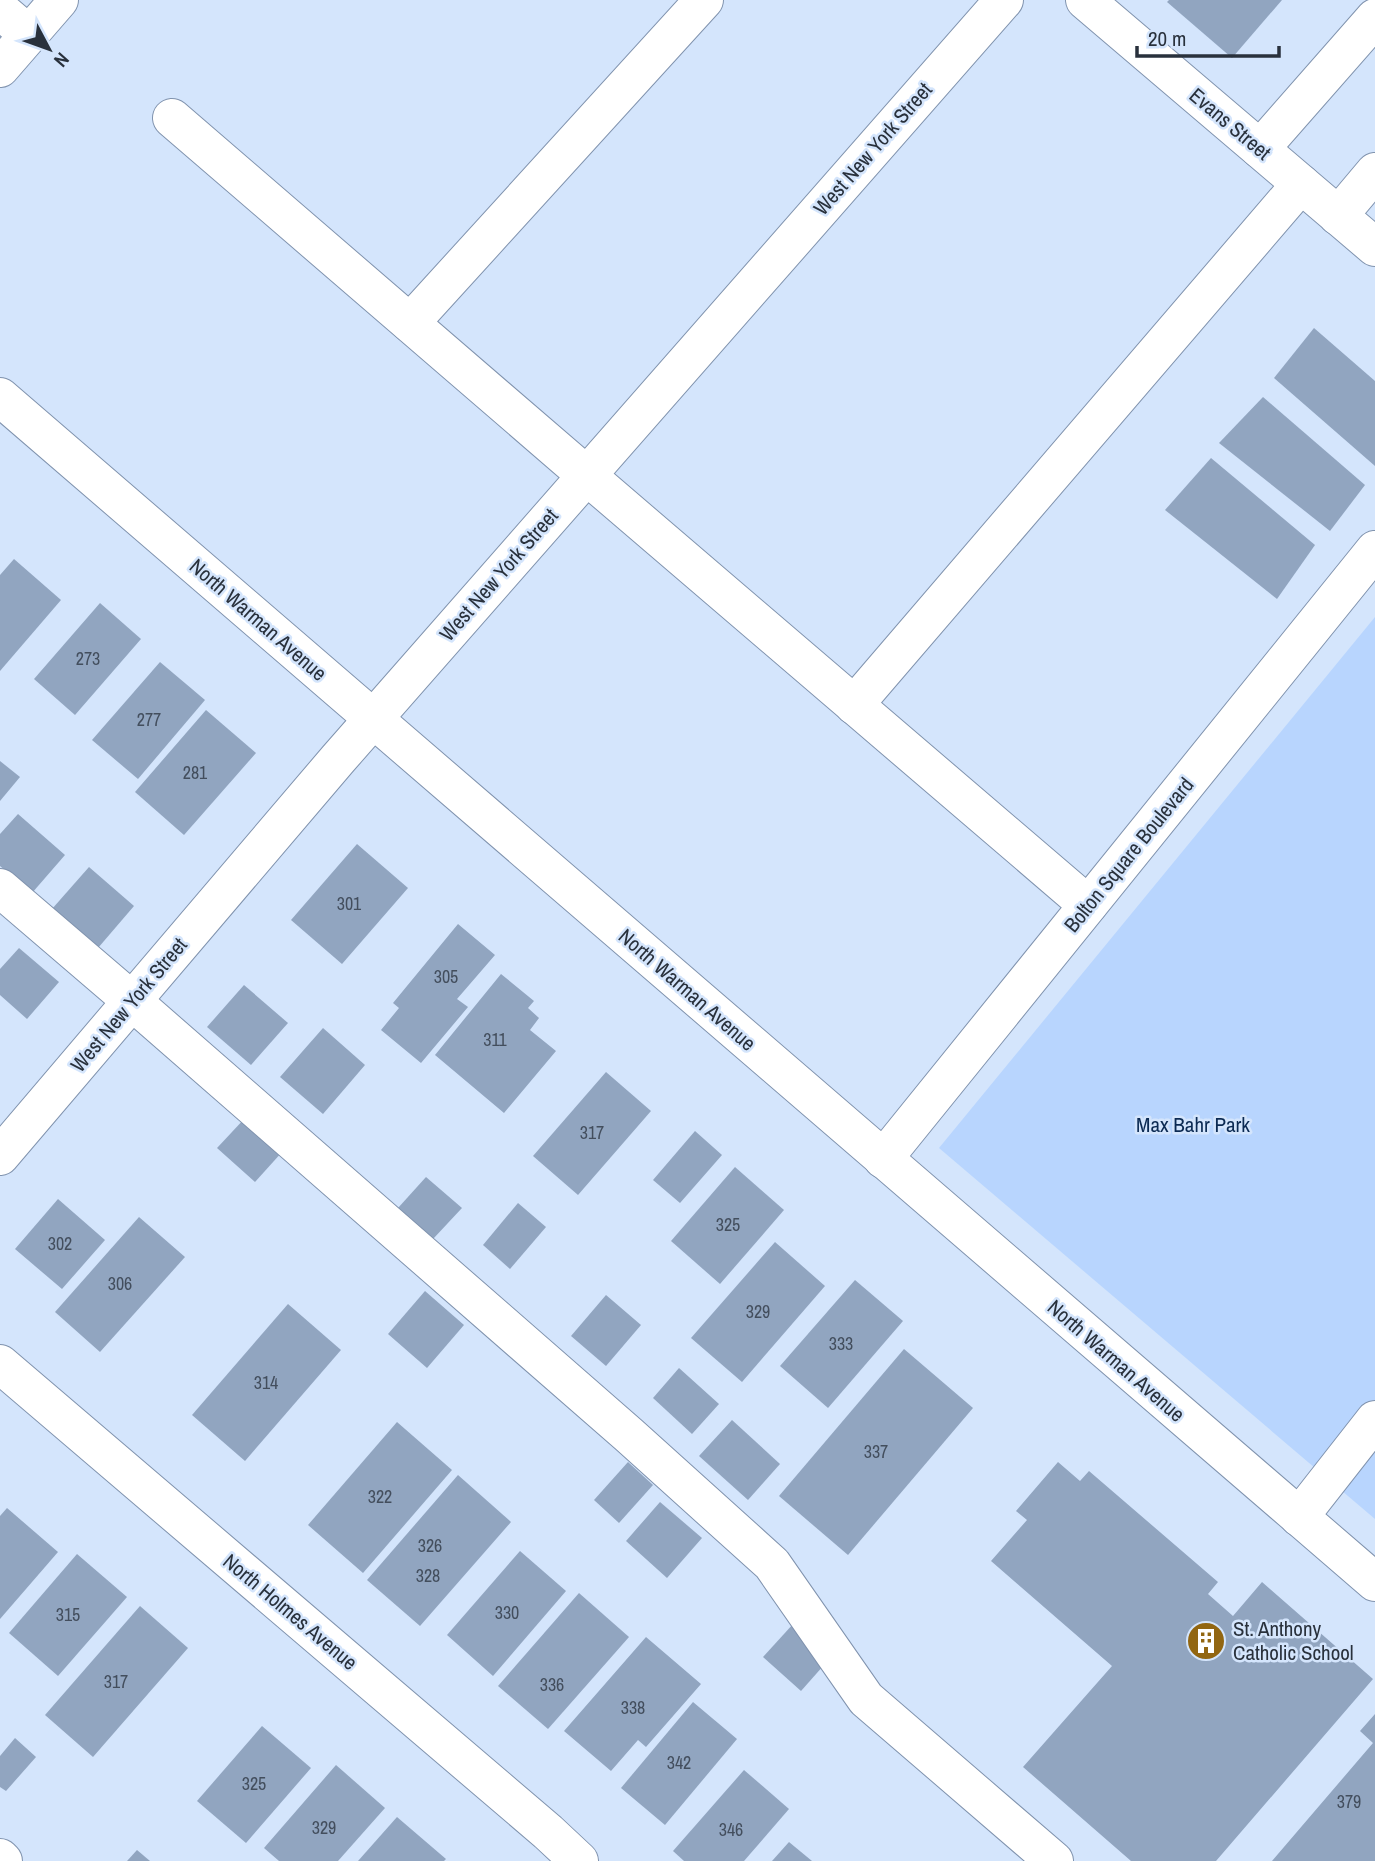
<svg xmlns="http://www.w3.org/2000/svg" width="1375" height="1861" viewBox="0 0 1375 1861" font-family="'Archivo Narrow',sans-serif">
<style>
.green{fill:#b8d5fe}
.building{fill:#91a5c0}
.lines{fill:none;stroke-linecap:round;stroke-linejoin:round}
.minor-casing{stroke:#8093ae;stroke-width:40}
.minor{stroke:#fff;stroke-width:38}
.labels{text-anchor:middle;stroke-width:5;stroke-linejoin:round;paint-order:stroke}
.number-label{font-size:18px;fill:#434e5d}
.street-label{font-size:21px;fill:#29313c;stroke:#d4e5fc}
.park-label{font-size:21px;fill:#0b2a53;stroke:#d4e5fc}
.poi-label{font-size:21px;fill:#29313c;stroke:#d4e5fc;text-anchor:start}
</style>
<rect width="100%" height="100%" fill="#d4e5fc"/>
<!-- green -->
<path class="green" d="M1375,617v902l-436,-371z"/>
<!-- building -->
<g class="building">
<path d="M1169,0h113l-50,58 -65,-56z"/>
<path d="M1314,328l61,53v85l-101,-88z"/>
<path d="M1263,397l102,88 -35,46 -111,-88z"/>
<path d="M1211,458l104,87 -38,54 -112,-89z"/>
<path d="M14,559l47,41 -61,71v-96z"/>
<path d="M100,603l41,36 -66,76 -41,-36z"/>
<path d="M160,662l45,38 -67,79 -46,-39z"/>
<path d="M206,710l50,43 -72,82 -49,-43z"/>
<path d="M0,761l20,16 -20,24z"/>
<path d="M18,814l47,41 -33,38 -32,-27v-32z"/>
<path d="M357,844l51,44 -66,76 -51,-44z"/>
<path d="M89,867l45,39 -36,42 -46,-39z"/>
<path d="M458,924l37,31 -38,44 11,8 -47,56 -40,-33 18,-22 -6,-5z"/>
<path d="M19,948l40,34 -32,37 -27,-24v-26z"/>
<path d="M501,974l33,27 -6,7 11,10 -9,12 26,21 -52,62 -69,-58z"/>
<path d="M244,985l44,38 -37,42 -44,-38z"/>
<path d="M323,1028l42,37 -42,49 -43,-37z"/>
<path d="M606,1072l45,39 -73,84 -45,-39z"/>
<path d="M246,1117l37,34 -28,31 -38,-34z"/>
<path d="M695,1131l27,24 -42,48 -27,-23z"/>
<path d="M735,1167l49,43 -64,74 -49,-43z"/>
<path d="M426,1177l36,31 -29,31 -35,-31z"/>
<path d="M58,1199l47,41 -43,49 -47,-40z"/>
<path d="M518,1203l28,24 -36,42 -27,-24z"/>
<path d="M139,1217l46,40 -85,95 -45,-40z"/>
<path d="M775,1242l50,44 -83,96 -51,-44z"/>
<path d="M855,1280l48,41 -75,87 -48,-42z"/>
<path d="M425,1291l39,34 -37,43 -39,-34z"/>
<path d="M606,1295l35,30 -35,41 -35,-30z"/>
<path d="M288,1304l53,46 -96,111 -53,-46z"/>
<path d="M904,1349l69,59 -125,147 -69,-59z"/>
<path d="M679,1368l40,36 -27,30 -39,-36z"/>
<path d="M732,1420l48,44 -32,36 -49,-44z"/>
<path d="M397,1422l55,48 -89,103 -55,-48z"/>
<path d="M628,1462l25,23 -34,38 -25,-23z"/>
<path d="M1058,1462l22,19 9,-10 129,111 -10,12 25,22 29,-34 111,97 -157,182h-85l-108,-94 89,-101 -121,-105 36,-41 -11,-9z"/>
<path d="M458,1475l53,47 -91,104 -53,-46z"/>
<path d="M660,1502l42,36 -35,40 -41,-37z"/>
<path d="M7,1508l51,44 -58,67v-103z"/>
<path d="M520,1551l46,40 -73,85 -46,-41z"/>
<path d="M77,1554l50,43 -69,79 -49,-43z"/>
<path d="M579,1593l50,44 -81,92 -50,-43z"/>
<path d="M140,1606l48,42 -95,109 -48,-42z"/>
<path d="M794,1623l38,33 -31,35 -38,-34z"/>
<path d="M646,1637l55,47 -55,63 -8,-7 -27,31 -47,-40z"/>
<path d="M693,1702l44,37 -72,86 -44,-37z"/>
<path d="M1375,1714v147h-103l101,-118 -13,-12z"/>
<path d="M262,1726l49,42 -65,75 -49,-42z"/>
<path d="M15,1738l21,19 -30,34 -6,-4v-31z"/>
<path d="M336,1765l49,43 -47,53h-59l-15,-13z"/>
<path d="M744,1770l45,39 -45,52h-60l-11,-10z"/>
<path d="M397,1817l49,42 -2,2h-86z"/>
<path d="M789,1842l23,19h-40z"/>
<path d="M137,1850l13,11h-23z"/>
</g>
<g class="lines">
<defs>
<g id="minor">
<path d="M1085,0l290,247"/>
<path d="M0,10l29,25"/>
<path d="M0,68l59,-68"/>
<path d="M172,118l414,357 502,430"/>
<path d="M1260,149l115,-131"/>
<path d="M1338,216l37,-44"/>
<path d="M410,323l294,-323"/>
<path d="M0,397l1375,1185"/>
<path d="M854,705l447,-521"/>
<path d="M0,888l132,113 497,434 143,129 94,135 188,162"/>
<path d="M0,1156l338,-397 666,-759"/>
<path d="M883,1159l492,-609"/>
<path d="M0,1364l548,468 31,29"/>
<path d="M1299,1517l76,-97"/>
<path d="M0,1858l3,3"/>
</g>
</defs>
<!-- minor casing -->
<use href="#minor" class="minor-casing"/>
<!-- minor -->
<use href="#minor" class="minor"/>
</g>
<!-- icons -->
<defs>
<symbol id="building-disc" viewBox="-11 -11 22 22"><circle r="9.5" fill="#926611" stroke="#d4e5fc"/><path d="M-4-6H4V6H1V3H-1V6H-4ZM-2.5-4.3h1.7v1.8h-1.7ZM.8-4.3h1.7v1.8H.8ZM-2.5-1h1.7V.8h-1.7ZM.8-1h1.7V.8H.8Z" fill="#fff"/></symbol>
</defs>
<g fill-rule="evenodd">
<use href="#building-disc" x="1184" y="1619" width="44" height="44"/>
</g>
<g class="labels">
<!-- number labels -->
<g class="number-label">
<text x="88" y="665">273</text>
<text x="149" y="726">277</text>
<text x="195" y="779">281</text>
<text x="349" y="910">301</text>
<text x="446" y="983">305</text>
<text x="495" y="1046">311</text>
<text x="592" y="1139">317</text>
<text x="728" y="1231">325</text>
<text x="60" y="1250">302</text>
<text x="120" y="1290">306</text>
<text x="758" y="1318">329</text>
<text x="841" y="1350">333</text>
<text x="266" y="1389">314</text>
<text x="876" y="1458">337</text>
<text x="380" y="1503">322</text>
<text x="430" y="1552">326</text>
<text x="428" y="1582">328</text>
<text x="507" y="1619">330</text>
<text x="68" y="1621">315</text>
<text x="116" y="1688">317</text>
<text x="552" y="1691">336</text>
<text x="633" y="1714">338</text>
<text x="679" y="1769">342</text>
<text x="254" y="1790">325</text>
<text x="1349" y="1808">379</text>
<text x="324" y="1834">329</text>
<text x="731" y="1836">346</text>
</g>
<!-- street labels -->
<g class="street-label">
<text transform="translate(1230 124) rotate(40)" y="7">Evans Street</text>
<text transform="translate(873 149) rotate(-49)" y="7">West New York Street</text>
<text transform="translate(499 575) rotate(-49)" y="7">West New York Street</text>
<text transform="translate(258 620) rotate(41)" y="7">North Warman Avenue</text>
<text transform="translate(1129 855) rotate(-51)" y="7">Bolton Square Boulevard</text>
<text transform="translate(687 990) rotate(41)" y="7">North Warman Avenue</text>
<text transform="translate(129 1005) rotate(-50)" y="7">West New York Street</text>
<text transform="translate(1116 1361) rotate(41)" y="7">North Warman Avenue</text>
<text transform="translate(290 1612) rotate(40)" y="7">North Holmes Avenue</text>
</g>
<!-- park labels -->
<g class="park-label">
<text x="1193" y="1132">Max Bahr Park</text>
</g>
<!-- poi labels -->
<g class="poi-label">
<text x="1233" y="1636">St. Anthony<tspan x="1233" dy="24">Catholic School</tspan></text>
</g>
</g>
<!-- north arrow -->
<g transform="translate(49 49) rotate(131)" stroke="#d4e5fc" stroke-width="5" paint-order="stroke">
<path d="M0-5L12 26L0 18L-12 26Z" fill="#29313c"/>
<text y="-10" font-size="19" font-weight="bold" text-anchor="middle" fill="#29313c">N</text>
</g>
<!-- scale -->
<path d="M1137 46v10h142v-10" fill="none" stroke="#29313c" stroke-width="3.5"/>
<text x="1148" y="46" font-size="21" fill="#29313c" stroke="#d4e5fc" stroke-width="5" paint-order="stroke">20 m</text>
</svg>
